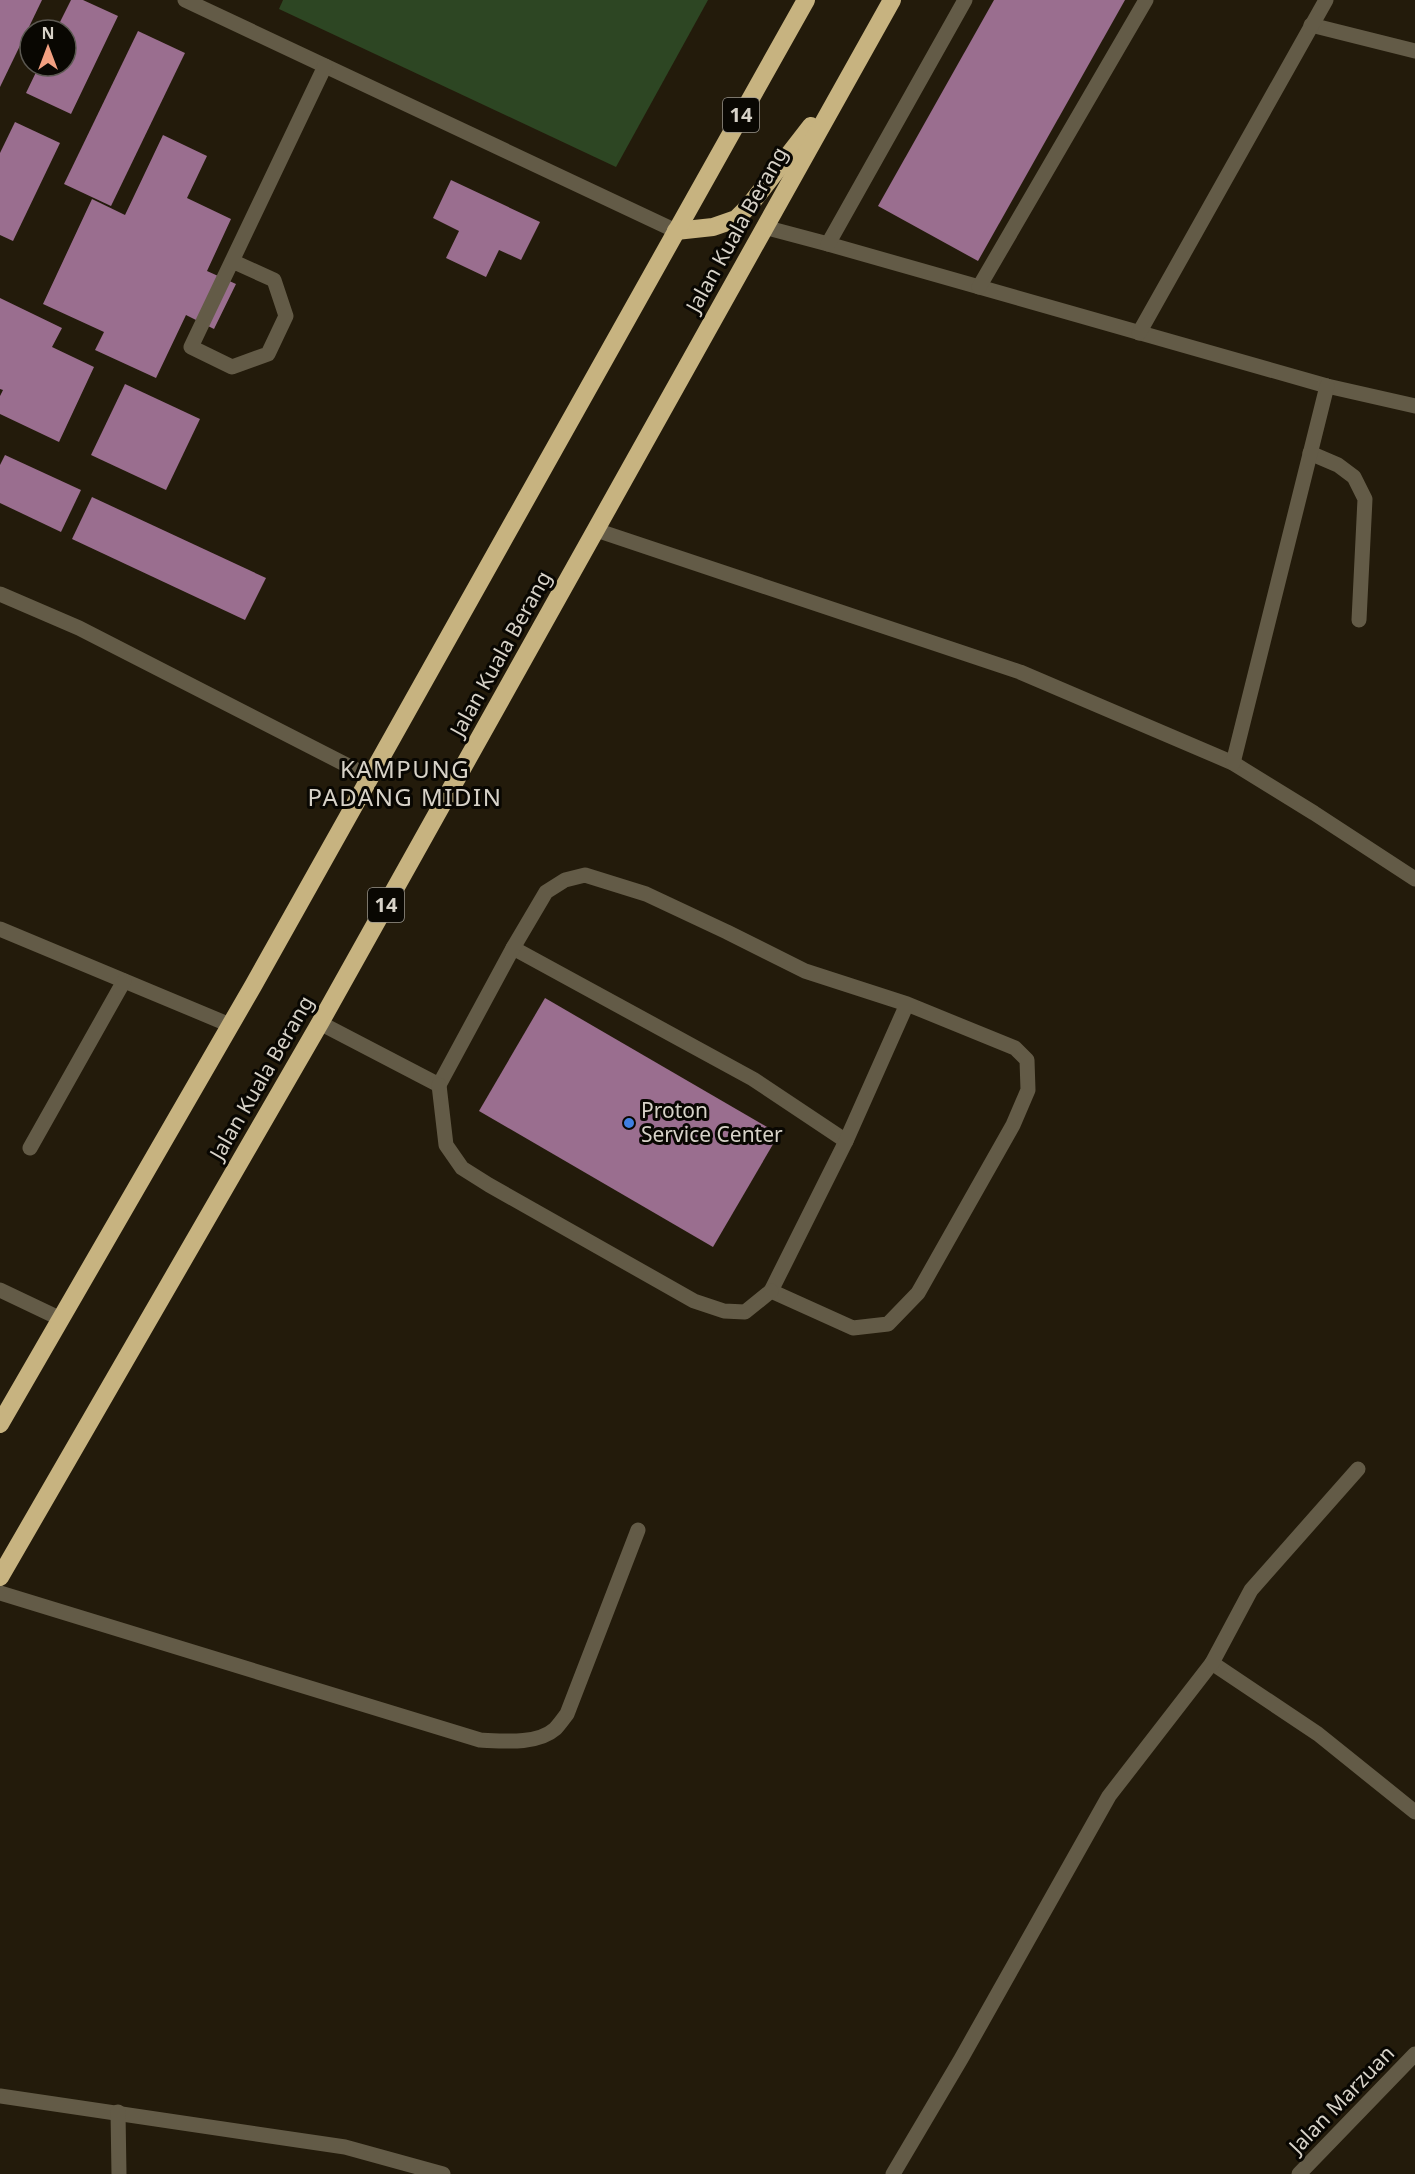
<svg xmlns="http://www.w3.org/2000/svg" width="1415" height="2174" viewBox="0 0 1415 2174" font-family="'Noto Sans',sans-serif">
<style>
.green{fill:#2d4623}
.building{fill:#9a6e8f}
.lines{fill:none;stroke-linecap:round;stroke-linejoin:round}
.minor{stroke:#635b47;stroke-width:15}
.highway{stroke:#c7b380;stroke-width:18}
.shop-dot{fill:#3f7fe0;stroke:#090702;stroke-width:2}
.labels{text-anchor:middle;stroke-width:6;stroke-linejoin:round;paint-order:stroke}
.shield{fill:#090702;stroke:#99958d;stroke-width:1.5}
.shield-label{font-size:20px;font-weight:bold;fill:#d7d2c8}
.street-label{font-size:21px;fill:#d7d2c8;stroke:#090702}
.poi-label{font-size:21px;fill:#d7d2c8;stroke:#090702;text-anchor:start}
.quarter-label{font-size:24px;letter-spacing:1.5px;fill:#d7d2c8;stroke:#090702}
</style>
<rect width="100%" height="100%" fill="#231b0b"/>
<!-- green -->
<path class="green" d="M283,0h425l-92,167 -337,-158z"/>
<!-- building -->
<g class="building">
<path d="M0,0h42l-42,87z"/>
<path d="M71,0h12l35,16 -47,98 -45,-21 13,-27h27v-36h-10z"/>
<path d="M994,0h131l-147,261 -100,-55z"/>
<path d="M138,31l47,22 -74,153 -47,-22z"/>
<path d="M15,122l45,21 -47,98 -13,-6v-82z"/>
<path d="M163,135l44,21 -20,42 44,21 -24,52 29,13 -22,45 -28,-14 -30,63 -61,-28 9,-18 -61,-28 49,-105 33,16z"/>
<path d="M451,180l89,42 -19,38 -22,-10 -13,27 -40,-19 13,-27 -26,-13z"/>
<path d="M0,298l62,30 -10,19 42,20 -35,75 -59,-28v-18l3,-6 -3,-1z"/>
<path d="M125,384l75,35 -34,71 -75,-35z"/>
<path d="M5,455l76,35 -20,42 -61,-29v-38z"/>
<path d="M92,497l174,81 -21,42 -173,-81z"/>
<path d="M545,998l234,136 -66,113 -234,-136z"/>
</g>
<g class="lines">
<!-- minor -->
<g class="minor">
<path d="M185,0l491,231"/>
<path d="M1311,25l104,26"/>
<path d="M764,227l64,17 499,142 88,20"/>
<path d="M828,244l137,-244"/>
<path d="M232,261l-41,86 41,20 36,-13 18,-38 -12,-36 -42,-19 93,-195"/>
<path d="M979,287l167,-287"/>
<path d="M1139,333l187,-333"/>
<path d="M1310,453l28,12 16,12 11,22 -6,121"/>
<path d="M596,530l424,142 213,91 81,50 101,66"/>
<path d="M0,594l79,34 291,149"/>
<path d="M1233,763l94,-377"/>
<path d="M0,929l230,96"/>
<path d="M513,948l240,131 93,62"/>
<path d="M320,1023l119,62 74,-137 33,-56 19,-12 20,-5 61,19 81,38 78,39 102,33 108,44 12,12 1,30 -15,35 -95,168 -30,31 -35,4 -82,-37 75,-150 61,-137"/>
<path d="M439,1085l7,60 16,23 27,17 205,116 30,10 21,1 26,-21"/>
<path d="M30,1148l94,-167"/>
<path d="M0,1290l61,29"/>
<path d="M0,1593l480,147c22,1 57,5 75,-11 4,-4 8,-10 12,-15l71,-184"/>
<path d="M1212,1663l106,71 97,78"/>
<path d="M0,2096l345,51 98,27"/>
<path d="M118,2112l1,62"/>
<path d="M893,2174l68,-115 148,-263 103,-133 39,-73 107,-121"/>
<path d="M1299,2174l116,-120"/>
</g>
<!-- highway -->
<g class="highway">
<path d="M676,231l37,-4 23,-8 13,-13 62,-80"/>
<path d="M0,1424l253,-438 553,-986"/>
<path d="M0,1577l320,-554 572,-1023"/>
</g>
</g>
<!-- markers -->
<circle class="shop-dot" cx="629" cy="1123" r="6"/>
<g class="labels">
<!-- shield labels -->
<g class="shield">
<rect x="723" y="98" width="36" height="34" rx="4.5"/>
<rect x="368" y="888" width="36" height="34" rx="4.5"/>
</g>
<g class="shield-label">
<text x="741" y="122">14</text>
<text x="386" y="912">14</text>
</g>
<!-- street labels -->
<g class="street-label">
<text transform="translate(737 230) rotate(-61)" y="7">Jalan Kuala Berang</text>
<text transform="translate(501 654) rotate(-61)" y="7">Jalan Kuala Berang</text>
<text transform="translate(262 1078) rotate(-60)" y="7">Jalan Kuala Berang</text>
<text transform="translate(1342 2100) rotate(-46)" y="7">Jalan Marzuan</text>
</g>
<!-- poi labels -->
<g class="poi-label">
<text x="641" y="1118">Proton<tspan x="641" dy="24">Service Center</tspan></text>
</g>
<!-- quarter labels -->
<g class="quarter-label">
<text x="405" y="778">KAMPUNG<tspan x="405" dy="28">PADANG MIDIN</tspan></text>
</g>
</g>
<!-- north arrow -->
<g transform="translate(48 48)"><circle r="28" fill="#090702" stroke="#5b5851" stroke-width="1.5"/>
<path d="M0-4.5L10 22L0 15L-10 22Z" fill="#f2a081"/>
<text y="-9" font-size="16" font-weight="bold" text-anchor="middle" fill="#d7d2c8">N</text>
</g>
</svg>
